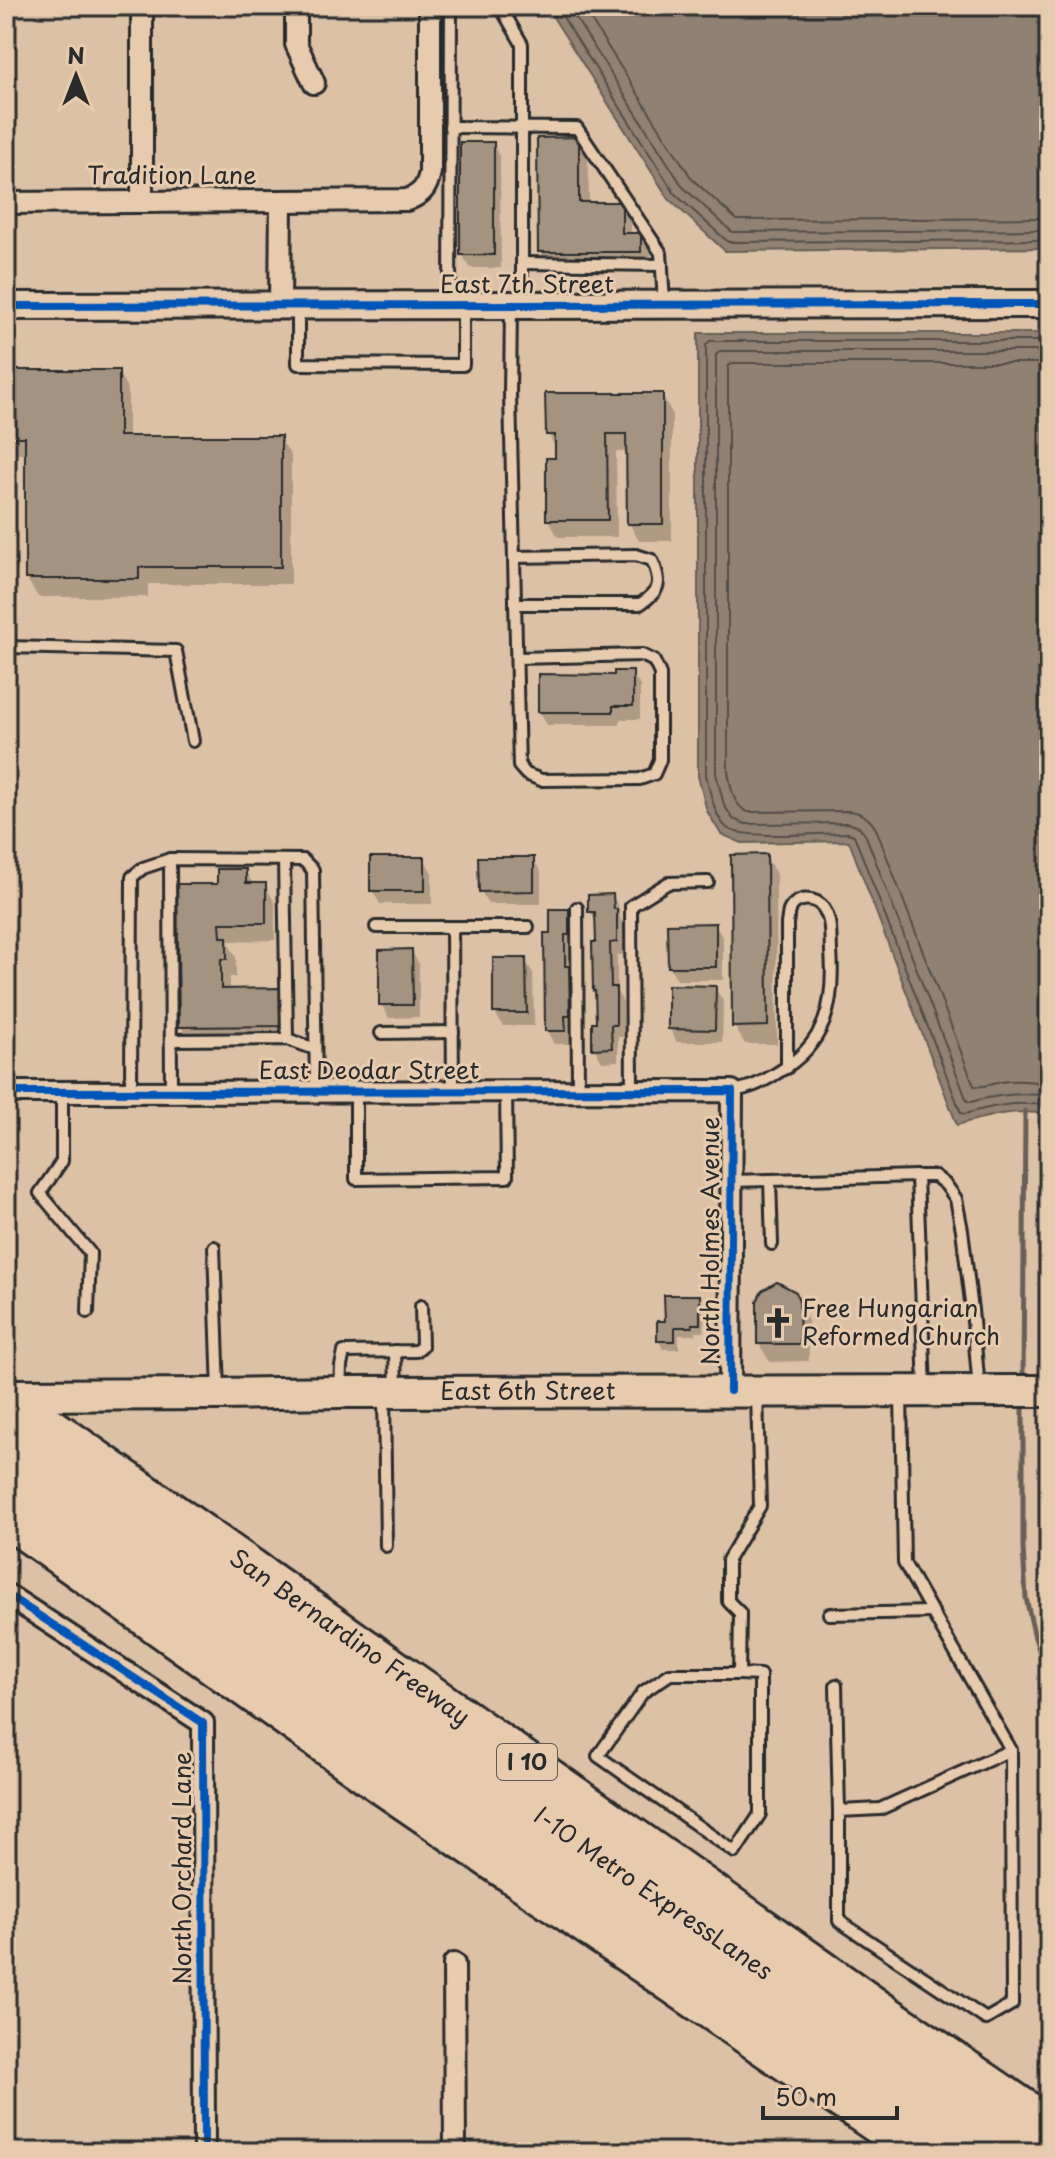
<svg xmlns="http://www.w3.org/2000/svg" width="1055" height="2158" viewBox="0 0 1055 2158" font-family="'Playpen Sans',sans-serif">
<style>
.water{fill:#908172;stroke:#685f56;stroke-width:2}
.shadow{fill:#0003}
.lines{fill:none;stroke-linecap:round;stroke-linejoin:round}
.shore{stroke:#534d47;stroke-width:2}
.stream{stroke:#685f56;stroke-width:5}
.building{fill:#a49380;stroke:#2b2b2b;stroke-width:2}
.service-casing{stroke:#2b2b2b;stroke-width:16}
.minor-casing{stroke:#2b2b2b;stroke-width:26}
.tertiary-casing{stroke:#2b2b2b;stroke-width:32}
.secondary-casing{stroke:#2b2b2b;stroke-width:36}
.motorway-casing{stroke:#2b2b2b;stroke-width:44}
.service{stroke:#e6cbae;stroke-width:10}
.minor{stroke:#e6cbae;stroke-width:20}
.tertiary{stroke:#e6cbae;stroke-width:26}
.secondary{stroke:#e6cbae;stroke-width:30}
.motorway{stroke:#e6cbae;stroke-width:38}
.cycleway-casing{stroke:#e6cbae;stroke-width:13}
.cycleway{stroke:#0057b8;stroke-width:8}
.labels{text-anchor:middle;stroke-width:6;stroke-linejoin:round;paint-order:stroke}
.shield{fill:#e6cbae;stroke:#635b52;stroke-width:2}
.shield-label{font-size:22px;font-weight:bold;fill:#2b2b2b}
.street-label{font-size:24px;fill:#2b2b2b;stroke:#e6cbae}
.poi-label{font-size:24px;fill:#2b2b2b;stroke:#e6cbae;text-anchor:start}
</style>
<rect width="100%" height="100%" fill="#dbc1a6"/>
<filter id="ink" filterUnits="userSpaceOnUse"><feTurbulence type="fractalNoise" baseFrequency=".0125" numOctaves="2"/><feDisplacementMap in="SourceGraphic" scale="16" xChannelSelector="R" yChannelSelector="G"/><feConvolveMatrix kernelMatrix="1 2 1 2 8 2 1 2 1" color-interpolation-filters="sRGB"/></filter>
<g filter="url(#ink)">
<!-- water -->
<g class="water">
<path d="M546,6h503v242l-324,3 -56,-52z"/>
<path d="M698,333h351v781c-37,-5 -57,1 -92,11l-108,-284 -107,2 -21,-9 -14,-23 -9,-35z"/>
</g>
<!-- shadow -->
<g class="shadow">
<path d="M578,139l10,18 1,47h32l10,18v13h9l11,18v17h-101l-10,-18z"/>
<path d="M493,144l7,13 1,111h-31l-8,-13z"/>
<path d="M6,372h112l10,18v48h152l11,18v128h-143v13h-110l-11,-18v-125h-21z"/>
<path d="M662,395l10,18v128h-33l-10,-18 -1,-71h-12l1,85h-59l-10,-18 9,-69 -9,-16z"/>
<path d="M632,673l8,13v33h-20v6h-73l-7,-13 76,-35z"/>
<path d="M766,856l10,18 1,170h-32l-11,-18z"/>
<path d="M424,859l8,14v31h-52l-8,-14z"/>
<path d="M533,859l8,13v32h-53l-7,-13z"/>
<path d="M245,871l9,14h11l10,18v37l-46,1 1,5 6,11v20h-6v14l52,-1 10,18v35l-101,1 -10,-18 38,-140z"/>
<path d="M612,896l8,14v8l4,6v31h-7v37l6,10v35h-5v24l-16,1 -8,-14 4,-24 -1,-28 -2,-5 2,-67 -7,-13z"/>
<path d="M568,911l8,13v24h-5v25l5,8v48h-4v15h-18l-7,-13 5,-96z"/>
<path d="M715,925l8,13v42h-46l-7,-13z"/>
<path d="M411,951l8,13v53l-30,1 -8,-14z"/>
<path d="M525,960l8,13 1,53h-31l-8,-13z"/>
<path d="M715,988l8,13 -1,41h-45l-7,-13z"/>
<path d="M795,1294l13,27 1,40 -39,1 -11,-18z"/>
<path d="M699,1297l5,9v26h-8v3h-17v14h-16l-4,-8z"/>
</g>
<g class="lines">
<!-- shore -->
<g class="shore">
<path d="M556,6l119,188 53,48 321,-2"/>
<path d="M568,6l115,181 49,45 317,-2"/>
<path d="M582,6l110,173 45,41 312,-2"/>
<path d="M1049,341h-339l-4,4v430c4,15 8,42 21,53 16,12 97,5 121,5l6,2 107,278 4,1c31,-9 52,-13 84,-8"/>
<path d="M1049,351h-329l-4,4v418l8,32 9,14 13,5 102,-1 11,4 7,9 101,265 4,1c27,-8 50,-10 78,-6"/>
<path d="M1049,363h-317l-4,4v405c3,15 5,34 20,40l101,-1c13,1 22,8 28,20l97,255c9,2 17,-2 27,-4 16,-3 32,-1 48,2"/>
</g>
<!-- stream -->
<g class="stream">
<path d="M1023,1382l2,-271"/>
<path d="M1023,1400v148l3,50 9,40 14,40"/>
</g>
</g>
<!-- building -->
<g class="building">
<path d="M579,137v65h43v31h19v19h-103l-1,-114z"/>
<rect x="460" y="142" width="34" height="113"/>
<path d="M6,370h113v66h162v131h-142v12h-114v-142h-19z"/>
<path d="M545,393h118v131h-36l-1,-90h-19l1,86h-62v-62h9v-23h-9z"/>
<path d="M614,671h19v35h-20v6h-75v-38l76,1z"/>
<path d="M767,854l1,172 -36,1 -1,-172z"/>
<rect x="370" y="857" width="55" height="34"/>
<path d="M478,857h56v34l-55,1z"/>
<path d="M217,869h29v14h20v40h-46l1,14h6v22h-6v30l62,-1v38l-104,1 -2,-143h40z"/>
<path d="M613,894l1,15h3v33l-7,1 1,44h5v38h-5l1,23 -20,1v-27h4l-1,-31h-2l-1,-49h4l-1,-30h-7v-17z"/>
<path d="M550,909h19v26h-4v31h4l1,50h-5l1,15h-21l-1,-98h6z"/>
<path d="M716,923v44h-48l-1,-43z"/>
<path d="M412,949l1,56h-34v-55z"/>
<path d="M493,958h33l1,55h-34z"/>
<path d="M668,985l48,1 -1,44 -47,-1z"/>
<path d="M777,1282l19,10 3,9 1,43h-43v-43l5,-10z"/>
<path d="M664,1295h36v29h-8v3h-17v14h-18v-20h8z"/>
</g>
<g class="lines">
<defs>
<g id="service">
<path d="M500,6l22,38v261"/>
<path d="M450,127l127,1 84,125 3,51"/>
<path d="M522,263l140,2"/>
<path d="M450,303l1,-297"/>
<path d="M511,307l-1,87 9,372 7,8 15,6 99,-1 14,-5 6,-14v-86l-6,-13 -12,-6 -125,3"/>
<path d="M298,308v56l165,1v-59"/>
<path d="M514,557l122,-2 16,5c10,22 9,31 -12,44h-125"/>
<path d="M6,647l170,4 17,90"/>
<path d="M170,859l1,233"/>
<path d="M284,860l3,179"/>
<path d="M577,908l1,183"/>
<path d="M376,927h152"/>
<path d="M452,927l1,164"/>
<path d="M381,1033l72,-1"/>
<path d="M172,1040l115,-1 28,10"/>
<path d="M356,1091v88l151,-2 -1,-86"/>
<path d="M632,1091l-1,-185 37,-23 40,-1"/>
<path d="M732,1091c19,-3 29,-8 45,-18 49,-28 58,-69 54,-122 -1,-14 1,-30 -7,-42 -8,-13 -28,-13 -35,2 -1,4 -1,8 -2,12v145"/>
<path d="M62,1092v69l-22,32 50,60 -2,59"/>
<path d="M131,1092l1,-215 11,-9 27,-9 133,1 10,10 3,222"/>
<path d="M731,1181l39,-1"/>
<path d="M772,1244l-2,-64 147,-4"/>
<path d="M214,1247l5,145"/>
<path d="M395,1351l1,38"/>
<path d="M340,1390l1,-24 3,-14 72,-1 6,-5 -1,-40"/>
<path d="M925,1390l-8,-214h18l11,9 10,14 6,31 10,80 7,79"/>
<path d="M901,1393l3,170 107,187 -131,59 -41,2v110l147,98 26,-15 -1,-254"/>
<path d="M384,1394l2,152"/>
<path d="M829,1614l104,-2"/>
<path d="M739,1674l21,1v139l-25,38 -137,-96 45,-64 27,-18h69l1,-61 -12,-12v-41l32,-54 -3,-113"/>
<path d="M836,1685l3,126"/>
</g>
<g id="minor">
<path d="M142,6v196"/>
<path d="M296,6v38l18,39"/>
<path d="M6,203l401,-3c15,-6 20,-12 23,-28v-166"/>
<path d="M280,306l1,-105"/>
<path d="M6,1092l726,-1 -2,300"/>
<path d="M6,1594l197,129 1,429"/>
<path d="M454,1964l1,188"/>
</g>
<path id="tertiary" d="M6,306l1043,-2"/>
<g id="secondary">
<path id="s1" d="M6,1395l213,-1 121,-2 709,-1"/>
</g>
<g id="motorway">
<path id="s2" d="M6,1396l871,613 172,117"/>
<path id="s3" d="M6,1437l597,423 425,292"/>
<path d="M6,1475l435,308 536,369"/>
<path d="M6,1517l381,271 532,364"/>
</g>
</defs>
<!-- service casing -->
<use href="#service" class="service-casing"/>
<!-- minor casing -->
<use href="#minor" class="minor-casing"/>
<!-- tertiary casing -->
<use href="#tertiary" class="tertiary-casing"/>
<!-- secondary casing -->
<use href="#secondary" class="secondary-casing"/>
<!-- motorway casing -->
<use href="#motorway" class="motorway-casing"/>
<!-- service -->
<use href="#service" class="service"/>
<!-- minor -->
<use href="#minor" class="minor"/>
<!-- tertiary -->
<use href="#tertiary" class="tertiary"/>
<!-- secondary -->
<use href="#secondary" class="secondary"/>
<!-- motorway -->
<use href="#motorway" class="motorway"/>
<defs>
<g id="cycleway">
<path d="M6,306l1043,-2"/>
<path d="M6,1092l726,-1 -2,300"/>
<path d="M6,1594l197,129 1,429"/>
</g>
</defs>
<!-- cycleway casing -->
<use href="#cycleway" class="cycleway-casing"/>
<!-- cycleway -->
<use href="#cycleway" class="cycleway"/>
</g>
</g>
<!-- icons -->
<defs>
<symbol id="church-bare" viewBox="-9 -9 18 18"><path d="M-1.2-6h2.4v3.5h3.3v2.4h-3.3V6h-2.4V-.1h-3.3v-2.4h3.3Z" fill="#2b2b2b" stroke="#e6cbae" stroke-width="2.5" paint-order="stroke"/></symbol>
</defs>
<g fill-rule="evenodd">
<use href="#church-bare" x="756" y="1301" width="44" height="44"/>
</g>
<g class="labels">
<!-- shield labels -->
<rect class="shield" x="497" y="1744" width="60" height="36" rx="6"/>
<g class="shield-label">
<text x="527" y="1770">I 10</text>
</g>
<!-- street labels -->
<g class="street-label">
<text x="172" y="184">Tradition Lane</text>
<text x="527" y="293">East 7th Street</text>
<text x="369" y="1079">East Deodar Street</text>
<text transform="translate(711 1241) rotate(-90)" y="8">North Holmes Avenue</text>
<text dy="8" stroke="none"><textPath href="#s1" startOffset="522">East 6th Street</textPath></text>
<text dy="8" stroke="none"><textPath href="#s2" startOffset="420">San Bernardino Freeway</textPath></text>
<text transform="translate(183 1868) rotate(-90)" y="8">North Orchard Lane</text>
<text dy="8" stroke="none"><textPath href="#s3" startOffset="792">I-10 Metro ExpressLanes</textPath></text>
</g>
<!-- poi labels -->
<g class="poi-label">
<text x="802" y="1317">Free Hungarian<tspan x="802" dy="28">Reformed Church</tspan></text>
</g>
</g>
<!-- margin -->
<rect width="1055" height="2158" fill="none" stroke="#e6cbae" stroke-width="32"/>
<rect x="16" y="16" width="1023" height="2126" fill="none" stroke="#2b2b2b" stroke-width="3" filter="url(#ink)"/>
<!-- north arrow -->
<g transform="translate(76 76)" stroke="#e6cbae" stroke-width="6" paint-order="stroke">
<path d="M0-6L14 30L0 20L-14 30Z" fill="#2b2b2b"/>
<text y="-12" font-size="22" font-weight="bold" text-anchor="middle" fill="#2b2b2b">N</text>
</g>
<!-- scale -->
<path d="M763 2106v12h134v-12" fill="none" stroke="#2b2b2b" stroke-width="4"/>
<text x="775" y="2106" font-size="24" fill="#2b2b2b" stroke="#e6cbae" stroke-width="6" paint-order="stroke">50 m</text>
</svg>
